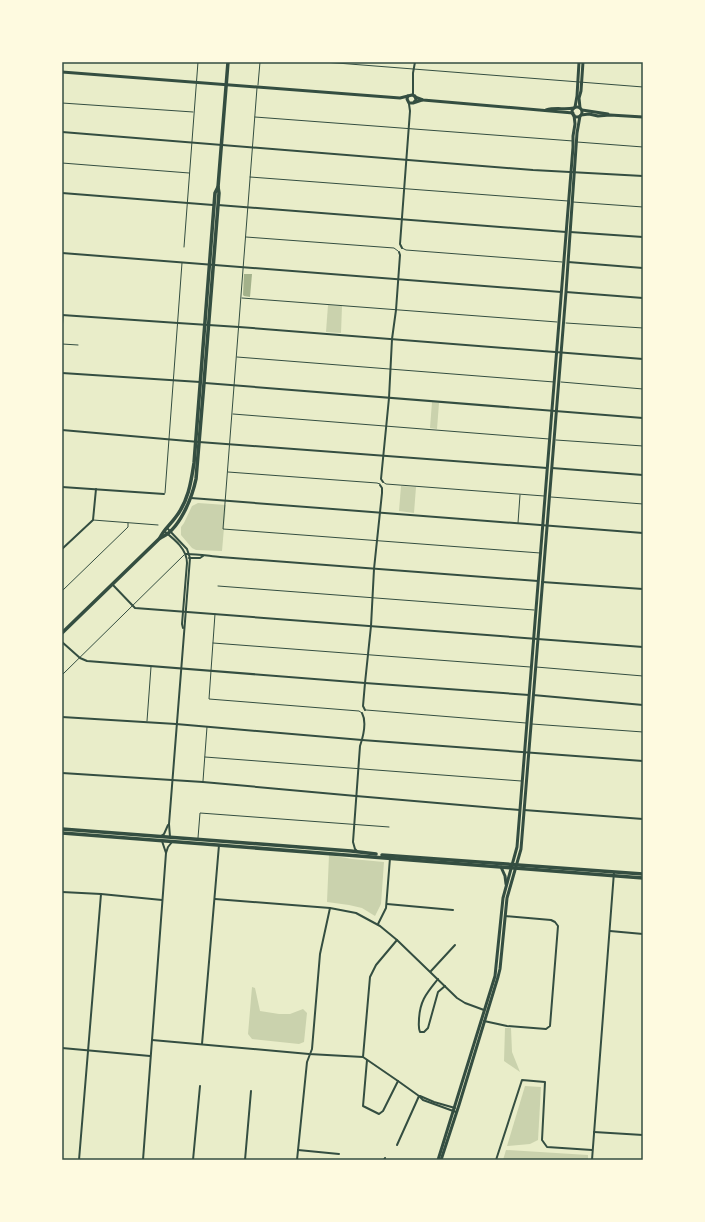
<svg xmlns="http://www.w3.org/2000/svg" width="705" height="1222" viewBox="0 0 705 1222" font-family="'Space Grotesk',sans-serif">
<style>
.green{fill:#cad2ad}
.water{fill:#a3b18a}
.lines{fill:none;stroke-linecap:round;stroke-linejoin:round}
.service{stroke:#344e41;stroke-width:1}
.minor{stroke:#344e41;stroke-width:2}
.secondary{stroke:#344e41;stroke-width:3}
.primary{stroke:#344e41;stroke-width:3.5}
.neatline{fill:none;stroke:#344e41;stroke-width:1.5}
</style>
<rect width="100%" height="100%" fill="#e9edc9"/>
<!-- green -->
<g class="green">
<path d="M328,305l14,1 -1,27 -15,-1z"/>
<path d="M432,402l7,1 -2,26 -7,-1z"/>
<path d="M401,486l15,1 -2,26 -15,-2z"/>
<path d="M198,503l28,2 -4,46 -26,-1 -4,-2 -11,-13v-8l3,-4 8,-17z"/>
<path d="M329,855l23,4 32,3 -3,42 -6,12 -13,-8 -13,-3 -22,-3z"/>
<path d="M252,987l3,1 5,23 19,3h11l13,-5 4,4 -3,29 -5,2 -47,-5 -4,-5z"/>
<path d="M505,1028h6l1,24 8,20 -16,-11z"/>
<path d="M525,1086l16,1 -3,53 -8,4 -23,2z"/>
<path d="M506,1150l82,5v5h-85z"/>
</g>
<!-- water -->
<path class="water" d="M244,274h8l-2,23 -6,-1 -1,-1z"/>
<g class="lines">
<!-- service -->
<g class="service">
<path d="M324,62l319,25"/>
<path d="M258,85l2,-23"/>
<path d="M257,88l-34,441 317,24"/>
<path d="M62,103l131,9"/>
<path d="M255,117l318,24"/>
<path d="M577,142l66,5"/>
<path d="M62,163l127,10"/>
<path d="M250,177l318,24"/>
<path d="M573,202l70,5"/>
<path d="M246,237l148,11 4,3"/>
<path d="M184,247l14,-185"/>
<path d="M402,248l4,2 156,12"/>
<path d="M242,298l315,24"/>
<path d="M566,323l77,5"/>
<path d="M62,333l1,-17"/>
<path d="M62,344l16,1"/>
<path d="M237,357l317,25"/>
<path d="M561,382l82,7"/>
<path d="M233,414l316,25"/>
<path d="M556,440l87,6"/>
<path d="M228,472l149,11 3,1"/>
<path d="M383,482l3,2 158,12"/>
<path d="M165,493l17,-230"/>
<path d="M551,497l92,7"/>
<path d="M93,520l65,5"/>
<path d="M518,523l2,-28"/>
<path d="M218,586l316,24"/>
<path d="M62,591l66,-64v-4"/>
<path d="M215,614l-6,85 150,12 3,2"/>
<path d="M213,643l317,24"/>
<path d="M536,667l107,9"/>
<path d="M62,675l122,-120"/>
<path d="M366,710l160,13"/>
<path d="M147,721l4,-54"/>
<path d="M532,724l111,8"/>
<path d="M205,757l316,24"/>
<path d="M203,781l4,-54"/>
<path d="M198,838l2,-25 189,14"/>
</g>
<!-- minor -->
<g class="minor">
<path d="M413,95v-22l2,-11"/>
<path d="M62,132l471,38 110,6"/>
<path d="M62,193l151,12"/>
<path d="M218,205l348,27"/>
<path d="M570,232l73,5"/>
<path d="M402,248l-2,-4 10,-133 -1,-7"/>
<path d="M62,253l499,39"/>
<path d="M568,262l75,6"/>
<path d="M566,292l77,6"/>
<path d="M62,315l116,8 61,4 404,32"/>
<path d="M62,373l138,9"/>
<path d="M205,383l438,35"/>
<path d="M62,430l137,12 348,26"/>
<path d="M552,468l91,7"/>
<path d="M383,482l-2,-3 8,-81 3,-59 4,-29 4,-55 -1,-3"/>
<path d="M62,487l102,7"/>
<path d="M191,498l452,35"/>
<path d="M167,528l20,21 3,9 -21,266 1,13"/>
<path d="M164,531c10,8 23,18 23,32l-5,61 1,4"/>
<path d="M62,549l31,-29 3,-31"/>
<path d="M186,554c12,0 23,2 34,3l318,24"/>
<path d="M189,558h11l3,-2"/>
<path d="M542,582l101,7"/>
<path d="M112,584l23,24 508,39"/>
<path d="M62,642l18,16 7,3 278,22 164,12"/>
<path d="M533,695l110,10"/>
<path d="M365,710l-2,-4 2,-23 6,-57 3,-57 8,-76v-5l-2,-3"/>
<path d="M62,717l114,7 186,16 281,21"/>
<path d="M62,773l141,9 153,14 164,14"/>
<path d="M524,810l119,9"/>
<path d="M161,836l3,-2 4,-9"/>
<path d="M357,851l-2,-2 -2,-7 7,-96c3,-9 7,-24 2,-33"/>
<path d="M166,853l2,-6 4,-5"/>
<path d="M62,892l39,2 61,6"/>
<path d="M215,899l115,9 26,5 24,13 17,14 60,58 8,5 19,7"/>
<path d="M387,904l66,6"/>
<path d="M378,924l8,-16 4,-50"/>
<path d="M610,931l33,3"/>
<path d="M431,971l24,-26"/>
<path d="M438,979c-11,14 -18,21 -19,40 0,5 -1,8 1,13h4l4,-4 10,-36 7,-6"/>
<path d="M484,1021l23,5 39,3 4,-3 8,-100 -3,-4 -4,-2 -46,-4"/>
<path d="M152,1040l157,14 54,3 35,24 21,15 4,4 33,12"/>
<path d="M202,1044l17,-199"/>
<path d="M62,1048l88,8"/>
<path d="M363,1057l7,-80 6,-12 21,-25"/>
<path d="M367,1060l-4,46 16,8 4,-3 15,-30"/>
<path d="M420,1096l14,6 21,6"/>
<path d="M594,1132l49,3"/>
<path d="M397,1145l22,-49"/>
<path d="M298,1150l41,4"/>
<path d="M79,1160l22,-266"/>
<path d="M143,1160l23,-307 -4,-12"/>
<path d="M193,1160l7,-74"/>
<path d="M245,1160l6,-69"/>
<path d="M297,1160l10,-98 5,-13 8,-95 10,-46"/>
<path d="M384,1160l1,-2"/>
<path d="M496,1160l26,-80 23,2 -3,58 5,7 45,3"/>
<path d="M592,1160l22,-288"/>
</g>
<!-- secondary -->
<g class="secondary">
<path d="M62,72l338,26 8,-2"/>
<path d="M415,97l8,3 150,13"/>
<path d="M414,102l2,-2 -1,-4 -3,-1 -4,1 -1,3 2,4h4l9,-3"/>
<path d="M575,107l2,-11 2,-34"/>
<circle cx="577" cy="112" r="5"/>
<path d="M580,108l-1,-10 2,-7 2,-29"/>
<path d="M546,110c10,-3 18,0 28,-2"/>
<path d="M582,110l26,4"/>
<path d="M581,115l8,-1 9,2 12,-1 33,2"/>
<path d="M501,867l4,9 1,8"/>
<path d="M438,1160l57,-184 8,-78 14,-51 56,-700v-11l2,-12 -1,-9"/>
<path d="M441,1160l18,-55 39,-128 2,-8 7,-71 14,-49 45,-557 11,-159 3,-17"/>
</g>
<!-- primary -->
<g class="primary">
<path d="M160,538c19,-7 32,-40 36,-59l8,-96 15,-190 -1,-6 10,-125"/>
<path d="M62,633l98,-95c3,-8 10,-13 15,-20 13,-16 16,-35 19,-55l21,-270 3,-6"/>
<path d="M62,829l289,22 25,3"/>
<path d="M62,833c194,15 387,30 581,45"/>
<path d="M382,855l261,19"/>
</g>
</g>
<!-- border -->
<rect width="705" height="1222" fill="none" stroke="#fefae0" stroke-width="126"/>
<rect x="63" y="63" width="579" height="1096" class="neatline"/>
</svg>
